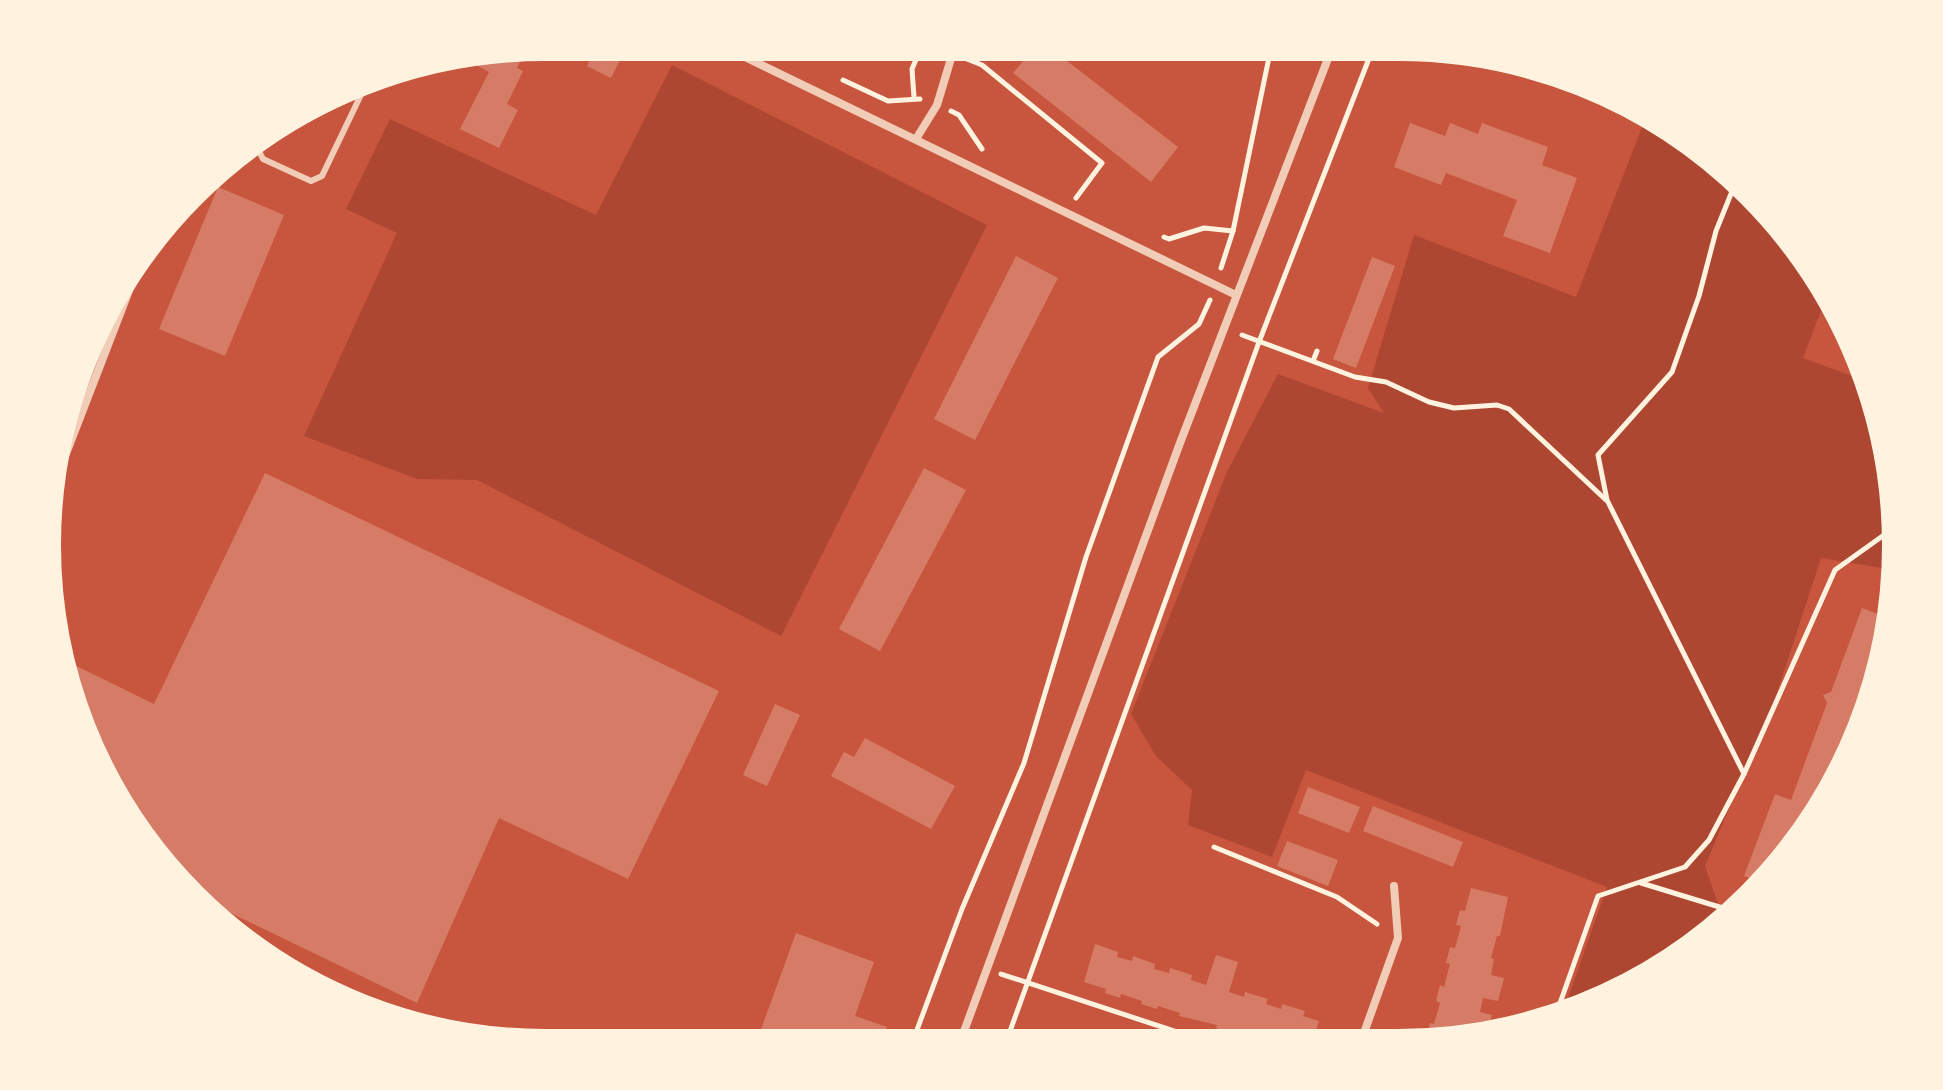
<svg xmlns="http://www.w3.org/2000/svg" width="1943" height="1090" viewBox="0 0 1943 1090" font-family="'Roboto Condensed',sans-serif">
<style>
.green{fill:#ae4732}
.building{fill:#d67c66}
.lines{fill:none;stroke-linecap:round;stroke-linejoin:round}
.path{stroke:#fff3e0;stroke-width:5}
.service{stroke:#f1ccb7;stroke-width:6}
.minor{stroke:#f1ccb7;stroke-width:8}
.rim{fill:none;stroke:#fff3e0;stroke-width:10}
</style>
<rect width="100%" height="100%" fill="#c8553d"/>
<!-- green -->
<g class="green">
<path d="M672,65l315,160 -206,411 -304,-156 -60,-1 -113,-43 93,-203 -51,-24 44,-90 206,96z"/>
<path d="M1649,109l148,130 29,58 -23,61 65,24 16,33 10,155 -73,-12 -46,141 -70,167 20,58 -48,39 -117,58 47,-134 -301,-117 -34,87 -84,-32 4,-35 -36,-34 -25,-42 96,-242 51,-98 106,39 -16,-25 46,-153 162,62z"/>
</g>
<!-- building -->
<g class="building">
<path d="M598,42l25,12 -12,24 -24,-12z"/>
<path d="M866,42h41l-3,12z"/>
<path d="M1038,43h6l134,104 -27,35 -138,-109z"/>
<path d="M528,45l-11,23 6,3 -16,33 11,6 -19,38 -39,-19 29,-57 -11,-6 7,-14z"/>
<path d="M1410,123l35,13 5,-13 28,11 4,-11 66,24 -6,18 35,13 -27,75 -47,-17 14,-36 -71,-27 -5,12 -47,-18z"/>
<path d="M218,187l66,28 -59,141 -66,-27z"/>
<path d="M1016,256l42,22 -83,162 -41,-21z"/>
<path d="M1372,257l23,9 -39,102 -23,-9z"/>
<path d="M924,468l42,22 -86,161 -41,-22z"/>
<path d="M265,473l454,218 -91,188 -129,-61 -82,185 -234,-113 -16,-14 -87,-139 -18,-78 92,45z"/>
<path d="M1862,608l32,12 -61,177 -67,87 -22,-8 31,-82 16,6 36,-97 -4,-8 8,-3z"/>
<path d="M775,704l25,11 -33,71 -24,-11z"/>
<path d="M865,738l90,48 -24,43 -100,-53 13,-24 10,5z"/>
<path d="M1308,787l52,20 -11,26 -51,-20z"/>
<path d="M1373,806l90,36 -10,25 -90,-36z"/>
<path d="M1287,841l51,19 -10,26 -51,-20z"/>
<path d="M1471,888l37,9 -8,39h-3l-6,22 3,1 -3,16 13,3 -6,23 -15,-3 -3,14 12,3 -7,23 -11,-3 -2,7 -9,2h-34l1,-5 -4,-1 4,-15 4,1 6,-21 -4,-2 4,-16 4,2 6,-23 -4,-1 4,-16 5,1 6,-22 -5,-1 4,-15 5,1z"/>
<path d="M796,933l78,29 -19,54 32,11 -7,19h-125z"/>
<path d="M1095,944l23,8 -1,5 15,4 1,-5 22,8 -1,5 15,4 1,-5 22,7 -1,5 15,5 10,-30 22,7 -9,30 15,5 1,-5 23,7 -2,5 15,5 1,-5 23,7 -2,5 16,5 -8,23h-32l-9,-2 -2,2 -14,-4 1,-3 -22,-7 -1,3 -16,-5 1,-3 -38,-9 1,-3 -22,-7 -1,3 -16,-5 1,-3 -21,-7 -1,4 -15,-5 1,-4 -22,-7z"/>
</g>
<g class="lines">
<!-- path -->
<g class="path">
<path d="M967,59l15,6 120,98 -26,35"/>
<path d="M843,80l45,21 32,-2"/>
<path d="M914,97l-2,-28 9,-21 -1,-6"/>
<path d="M951,111l8,4 23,34"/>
<path d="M1735,184l-19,47 -17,65 -27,76 -74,83 9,45 137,274"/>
<path d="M1164,237l5,2 35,-11 29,3"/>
<path d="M1221,268l12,-37 39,-188"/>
<path d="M1242,335l113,42 31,5 43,20 25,6 43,-3 12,4 97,91"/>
<path d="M1313,361l4,-10"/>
<path d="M1214,847l123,50 40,27"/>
<path d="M1641,883l98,30"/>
<path d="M1001,974l216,71"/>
<path d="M1553,1023l45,-127 87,-29 24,-27 35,-66 91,-204 56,-40"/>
<path d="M1005,1045l254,-703 116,-299"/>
<path d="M911,1046l51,-137 62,-146 62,-206 72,-200 41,-33 11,-24"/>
</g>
<!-- service -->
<path class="service" d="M259,135l-4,8 8,16 48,22 11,-5 48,-100"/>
<!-- minor -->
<g class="minor">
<path d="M714,42l522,253"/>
<path d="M916,139l21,-34 19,-63"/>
<path d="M52,490l95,-246"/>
<path d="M1360,1044l38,-106 -4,-52"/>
<path d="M959,1045l221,-602 154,-400"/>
</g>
</g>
<!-- crop -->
<path d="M0 0H1943V1090H0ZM545 56H1398A489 489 0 0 1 1887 545V545A489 489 0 0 1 1398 1034H545A489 489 0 0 1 56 545V545A489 489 0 0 1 545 56Z" fill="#fff3e0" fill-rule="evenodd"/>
<path class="rim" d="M545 56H1398A489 489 0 0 1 1887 545V545A489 489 0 0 1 1398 1034H545A489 489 0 0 1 56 545V545A489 489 0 0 1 545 56Z"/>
</svg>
